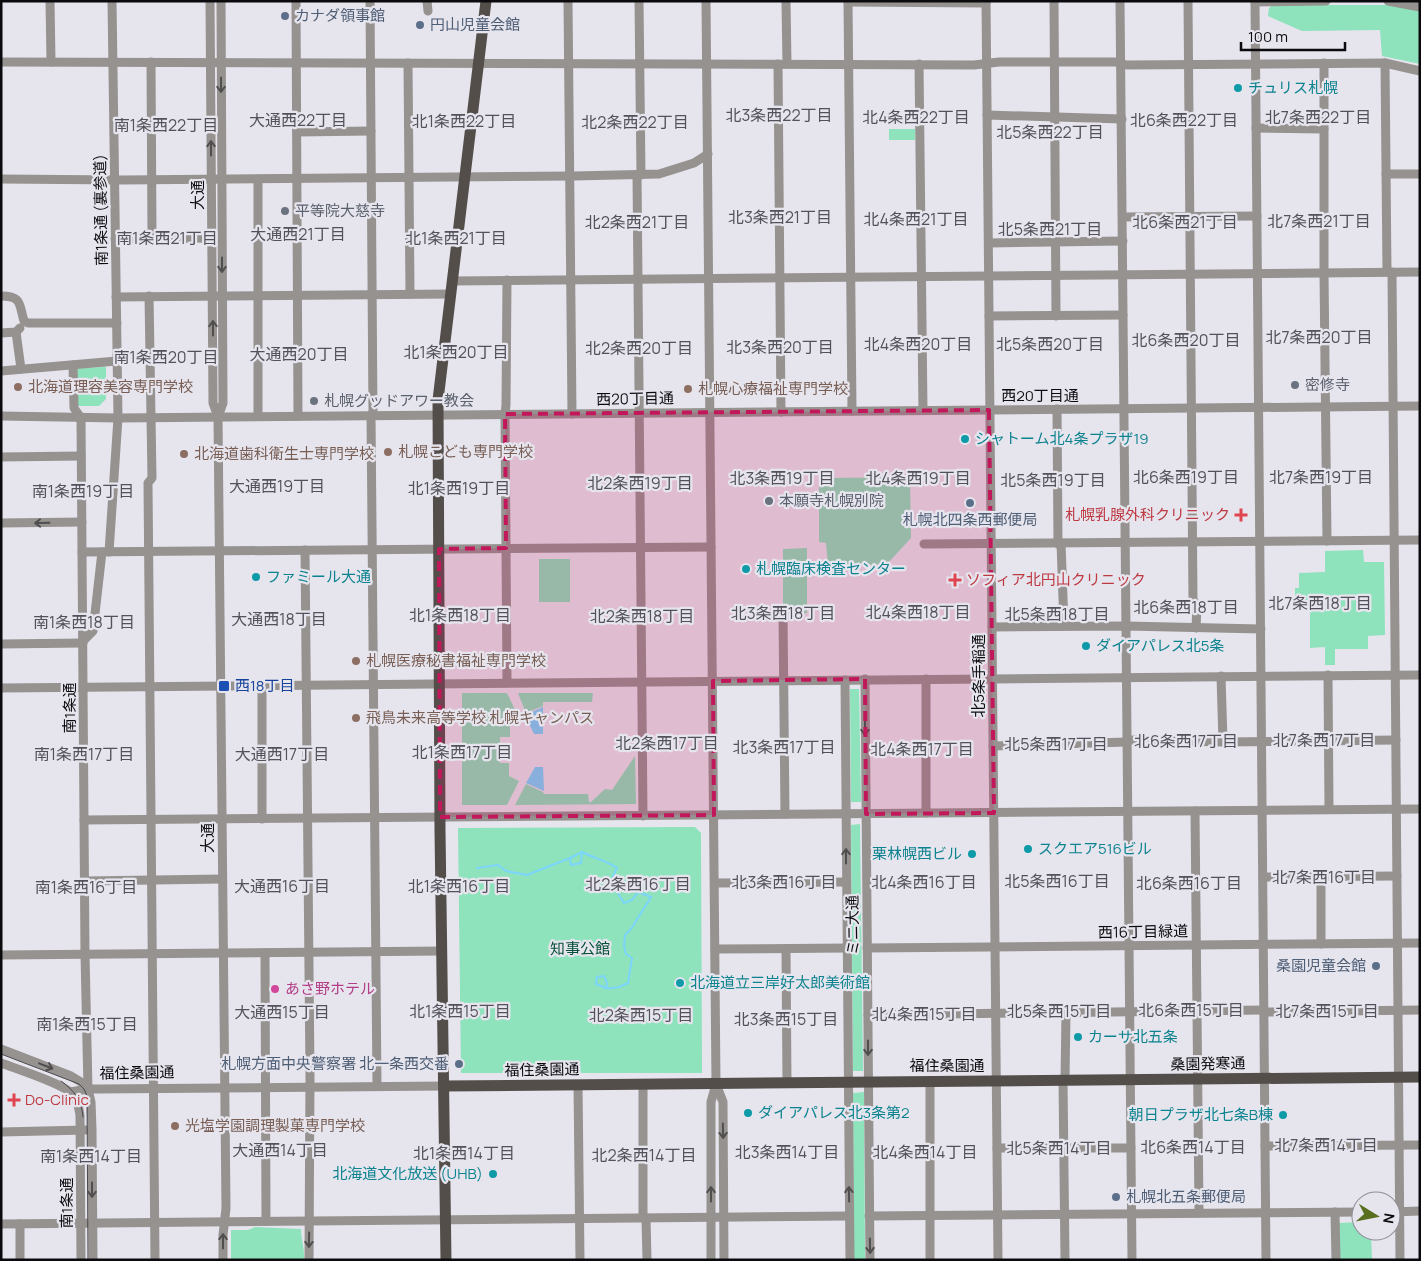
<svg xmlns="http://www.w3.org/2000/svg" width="1421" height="1261" viewBox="0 0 1421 1261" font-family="Manrope,'Noto Sans JP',sans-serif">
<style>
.green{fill:#8ee2bc}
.water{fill:#7bd5fd}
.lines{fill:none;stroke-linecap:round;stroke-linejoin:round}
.stream{stroke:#7bd5fd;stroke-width:2}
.minor{stroke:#969290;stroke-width:9}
.major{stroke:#544e4b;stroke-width:11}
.tram{stroke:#48474c;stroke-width:1}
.oneway{stroke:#504e4f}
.marked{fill:#c2185b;fill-opacity:0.2;stroke:#c2185b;stroke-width:4;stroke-dasharray:10 6;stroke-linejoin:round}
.service-dot{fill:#5c6f8a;stroke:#e6e5ee;stroke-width:2}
.culture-dot{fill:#0f9aa8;stroke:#e6e5ee;stroke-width:2}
.worship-dot{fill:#6b7280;stroke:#e6e5ee;stroke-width:2}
.education-dot{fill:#8d6e63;stroke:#e6e5ee;stroke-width:2}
.health-dot{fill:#e0444e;stroke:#e6e5ee;stroke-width:2}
.transit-dot{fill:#1a4fb4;stroke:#e6e5ee;stroke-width:2}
.hotel-dot{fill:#d1479c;stroke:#e6e5ee;stroke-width:2}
.labels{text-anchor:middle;stroke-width:4.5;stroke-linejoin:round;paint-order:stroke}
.service-label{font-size:15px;fill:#4e5e75;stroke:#e6e5ee;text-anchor:start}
.culture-label{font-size:15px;fill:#0d838f;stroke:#e6e5ee;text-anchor:start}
.street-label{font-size:15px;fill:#0b0b0e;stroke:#e6e5ee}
.worship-label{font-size:15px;fill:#5b616d;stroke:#e6e5ee;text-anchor:start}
.education-label{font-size:15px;fill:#785e54;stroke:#e6e5ee;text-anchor:start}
.health-label{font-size:15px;fill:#be3a42;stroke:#e6e5ee;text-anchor:start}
.transit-label{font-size:15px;fill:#164399;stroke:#e6e5ee;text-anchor:start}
.park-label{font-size:15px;fill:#065138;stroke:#e6e5ee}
.hotel-label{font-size:15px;fill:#b23c85;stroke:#e6e5ee;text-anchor:start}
.neighbourhood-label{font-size:16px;fill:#53525a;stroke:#e6e5ee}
</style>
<rect width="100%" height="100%" fill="#e6e5ee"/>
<!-- green -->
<g class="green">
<path d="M1273,5h119l28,6v53l-38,-8 -2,-26 -78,1 -34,-15 1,-8z"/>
<rect x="889" y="129" width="26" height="11"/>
<path d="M106,367v32l-7,7h-21l-2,-36 3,-2z"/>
<path d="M910,477l1,61 -24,26 -59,2 -2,-23 -7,-1v-55l10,-9z"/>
<path d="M807,548v65l-24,1v-65z"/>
<path d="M1363,550l1,12h20l1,73 -17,1v13h-33v16h-10v-18l-15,1v-38h-15v-22h4v-15l26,-1v-21z"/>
<rect x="539" y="559" width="31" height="43"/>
<path d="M850,689h9l2,113h-10z"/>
<path d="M462,693h45l12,25 -9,4v15h-10v26h9v13l10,5 -12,24h-45z"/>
<path d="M518,693h75l-1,9h-49v4l-17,7z"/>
<path d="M635,756l1,48 -121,1 11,-21 17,8 1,2h44l1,8h2l14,-13 7,1z"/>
<path d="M860,824l3,247h-10l-2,-246z"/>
<path d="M695,827l6,6 1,240h-241l-3,-245z"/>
<path d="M864,1092l1,168h-11l-1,-167z"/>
<path d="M1361,1222v9h10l1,29h-33l-1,-37z"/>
<path d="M255,1227l46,2c0,11 4,20 3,31h-73v-30h17z"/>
</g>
<!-- water -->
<g class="water">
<path d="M543,707v27h-9l-9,-19z"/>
<path d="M535,767h8l1,24 -18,-8z"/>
</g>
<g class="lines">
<!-- stream -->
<g class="stream">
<path d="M570,858l1,7 10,-2 1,-10"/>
<path d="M477,868l21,-3 8,6 21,4 43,-17 12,-6c12,6 25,9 35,16l-4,8 -1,8 12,19 8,-3 6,-8 13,5 -20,32 -6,6 -1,11 2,8 6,4 -4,25c-8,4 -13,6 -22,5l1,-5 -3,-7 -7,1 -1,7 10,4"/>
</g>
<!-- minor -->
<g class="minor">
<path d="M50,1l1,61"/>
<path d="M210,1l3,402 5,14 8,791 -3,27v25"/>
<path d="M296,1l2,415"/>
<path d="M370,1l3,414"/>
<path d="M427,1l1,10"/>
<path d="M568,1l4,413"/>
<path d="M639,1l2,174"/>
<path d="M706,1l10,1083 -5,18v158"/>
<path d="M786,1l1,63"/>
<path d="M848,1l4,410"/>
<path d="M986,1l12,1259"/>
<path d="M1054,1l2,315"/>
<path d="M1120,1l12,1259"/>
<path d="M1188,1l5,599 4,5 -1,23"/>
<path d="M1255,1l11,1259"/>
<path d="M1388,1l32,6"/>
<path d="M848,2l138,1"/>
<path d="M1255,2l71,-1"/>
<path d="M1,62l973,3 25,-3h116l12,3 258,-2 35,8"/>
<path d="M151,62l1,176"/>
<path d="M408,63l2,231"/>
<path d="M1324,63v210l3,268"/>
<path d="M1385,63l2,209"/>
<path d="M778,64l3,348"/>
<path d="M919,64l4,346"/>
<path d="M987,115l135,4"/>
<path d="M1256,128l68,1"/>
<path d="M297,132l74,-1"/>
<path d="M1386,174h34"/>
<path d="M637,175l6,641"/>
<path d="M1,179l122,1 451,-4 85,-2 35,-11 14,-9"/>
<path d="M1123,217l134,-1"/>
<path d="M115,239l97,-1"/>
<path d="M989,243l134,-2"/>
<path d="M1392,272l8,988"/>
<path d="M507,280l-1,125 -1,9 2,269"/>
<path d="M453,281l967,-9"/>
<path d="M1,296c21,0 18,8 23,25l4,2h89"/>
<path d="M149,296l3,182 -4,5 7,777"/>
<path d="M116,297l335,-3"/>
<path d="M989,316l134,-1"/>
<path d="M16,332l5,37"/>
<path d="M1,333l15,-1 4,-4"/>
<path d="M73,365l1,43 7,10 4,536 3,135 3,13 1,27 1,131"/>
<path d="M1,371l116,-10"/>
<path d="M1057,409l1,135"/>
<path d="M371,415l6,671"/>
<path d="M1,416l117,2 1302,-12"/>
<path d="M258,416v-237"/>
<path d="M218,417l5,-14 -2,-402"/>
<path d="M1,457l80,-1"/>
<path d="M1,523l81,-1"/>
<path d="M1061,543l3,83"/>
<path d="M924,544l496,-4"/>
<path d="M305,550l5,525 -1,185"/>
<path d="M82,552l629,-5"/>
<path d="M109,552l9,-134 -6,-417"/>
<path d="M783,614l2,200"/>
<path d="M992,627l134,-1 135,3"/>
<path d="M83,641l10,-10 9,-79"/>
<path d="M1,644l82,-1"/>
<path d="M1328,675l1,134"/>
<path d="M1221,676l2,66"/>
<path d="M865,679l5,581"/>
<path d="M926,679v134"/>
<path d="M845,680l5,580"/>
<path d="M1,688l1419,-13"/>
<path d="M1127,740l96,2 173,-2"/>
<path d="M993,746l134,-4"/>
<path d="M1195,811l4,402"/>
<path d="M262,819v-134"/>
<path d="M84,820l1336,-11"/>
<path d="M1263,877l134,-1"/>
<path d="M1321,877v67"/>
<path d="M85,881l137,-2"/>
<path d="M715,883l131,-1"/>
<path d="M867,948l553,-5"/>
<path d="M715,949l132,-1"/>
<path d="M786,949l1,134"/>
<path d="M265,953l1,268"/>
<path d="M1,955l441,-4"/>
<path d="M1264,1012l156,-2"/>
<path d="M868,1015l396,-5"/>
<path d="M1,1049l70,27 10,6 7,7"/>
<path d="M1,1063c16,6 60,20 70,30 6,6 8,14 9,22l1,145"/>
<path d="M1063,1080l2,180"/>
<path d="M1065,1080l1,-68"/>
<path d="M930,1081v179"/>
<path d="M643,1084v134"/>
<path d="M716,1084l7,18 1,158"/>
<path d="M578,1085l2,175"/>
<path d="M70,1092l18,-3h11l345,-3"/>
<path d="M1,1132l85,-2"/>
<path d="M1265,1146l155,-1"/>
<path d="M997,1148h134"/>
<path d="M1335,1212l1,48"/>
<path d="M1391,1212l29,-1"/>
<path d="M869,1216l492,-4"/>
<path d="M646,1218l1,42"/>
<path d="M1,1224l848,-8"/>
<path d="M20,1224v36"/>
</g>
<!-- major -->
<g class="major">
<path d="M444,1086l976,-9"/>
<path d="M446,1260l-6,-430 -2,-430 48,-399"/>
</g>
<!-- tram -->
<g class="tram">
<path d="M1,1054l78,30 5,5 3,7 1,164"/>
<path d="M61,1081c13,9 21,20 22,36"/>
</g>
</g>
<!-- one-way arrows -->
<defs><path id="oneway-shaft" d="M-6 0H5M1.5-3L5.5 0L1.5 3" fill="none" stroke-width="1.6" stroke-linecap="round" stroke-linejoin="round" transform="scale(1.25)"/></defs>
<g class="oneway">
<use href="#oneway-shaft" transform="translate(221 85) rotate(90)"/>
<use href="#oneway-shaft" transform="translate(211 148) rotate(-90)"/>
<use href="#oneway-shaft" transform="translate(222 265) rotate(90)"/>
<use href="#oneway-shaft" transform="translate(213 328) rotate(-90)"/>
<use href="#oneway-shaft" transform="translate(42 523) rotate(179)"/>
<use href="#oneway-shaft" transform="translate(865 728) rotate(90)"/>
<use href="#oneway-shaft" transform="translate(846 856) rotate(-90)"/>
<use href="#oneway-shaft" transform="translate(868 1048) rotate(90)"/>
<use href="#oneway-shaft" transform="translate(46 1066) rotate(21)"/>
<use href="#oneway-shaft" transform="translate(723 1131) rotate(89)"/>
<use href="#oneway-shaft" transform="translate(92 1190) rotate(90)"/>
<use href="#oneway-shaft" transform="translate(711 1194) rotate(-90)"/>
<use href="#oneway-shaft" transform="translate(849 1194) rotate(-91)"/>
<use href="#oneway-shaft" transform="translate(309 1240) rotate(91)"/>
<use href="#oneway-shaft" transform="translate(223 1241) rotate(-90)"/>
<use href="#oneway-shaft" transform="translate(870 1246) rotate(89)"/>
</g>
<!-- marked area -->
<path class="marked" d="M989,410l5,403 -128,1 -1,-135 -82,1 -70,1 1,134 -274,2 -1,-268 67,-1 -1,-134z"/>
<!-- markers -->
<g class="service-dot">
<circle cx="285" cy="16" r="5"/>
<circle cx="420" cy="25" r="5"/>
<circle cx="970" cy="503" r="5"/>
<circle cx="1376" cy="966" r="5"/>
<circle cx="459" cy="1064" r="5"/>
<circle cx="1116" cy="1197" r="5"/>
</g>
<g class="culture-dot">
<circle cx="1238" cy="88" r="5"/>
<circle cx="965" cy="439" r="5"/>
<circle cx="746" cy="569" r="5"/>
<circle cx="256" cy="577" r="5"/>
<circle cx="1086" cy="646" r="5"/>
<circle cx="1028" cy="849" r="5"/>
<circle cx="972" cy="854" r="5"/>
<circle cx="680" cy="983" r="5"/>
<circle cx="1078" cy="1037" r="5"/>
<circle cx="748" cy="1113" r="5"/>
<circle cx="1283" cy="1115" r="5"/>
<circle cx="493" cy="1174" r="5"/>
</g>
<g class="worship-dot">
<circle cx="285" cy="211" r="5"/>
<circle cx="1295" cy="385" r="5"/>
<circle cx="314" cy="401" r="5"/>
<circle cx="769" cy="501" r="5"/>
</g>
<g class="education-dot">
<circle cx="18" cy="387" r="5"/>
<circle cx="688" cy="389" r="5"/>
<circle cx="388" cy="452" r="5"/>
<circle cx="184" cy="454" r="5"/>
<circle cx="356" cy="661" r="5"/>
<circle cx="356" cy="718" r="5"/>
<circle cx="175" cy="1126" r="5"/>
</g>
<g class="health-dot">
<path d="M1238.5 507.5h5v5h5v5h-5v5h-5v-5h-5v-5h5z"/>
<path d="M952.5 572.5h5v5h5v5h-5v5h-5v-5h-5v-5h5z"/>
<path d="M11.5 1092.5h5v5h5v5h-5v5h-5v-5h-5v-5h5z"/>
</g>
<rect class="transit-dot" x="218" y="680" width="12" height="12" rx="2.5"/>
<circle class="hotel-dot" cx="275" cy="989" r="5"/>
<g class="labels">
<!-- service labels -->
<g class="service-label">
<text x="295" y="21">カナダ領事館</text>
<text x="430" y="30">円山児童会館</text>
<text x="970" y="525" text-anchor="middle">札幌北四条西郵便局</text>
<text x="1366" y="971" text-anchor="end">桑園児童会館</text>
<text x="449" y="1069" text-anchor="end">札幌方面中央警察署 北一条西交番</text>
<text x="1126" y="1202">札幌北五条郵便局</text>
</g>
<!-- culture labels -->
<g class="culture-label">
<text x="1248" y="93">チュリス札幌</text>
<text x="975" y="444">シャトーム北4条プラザ19</text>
<text x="756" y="574">札幌臨床検査センター</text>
<text x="266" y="582">ファミール大通</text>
<text x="1096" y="651">ダイアパレス北5条</text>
<text x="1038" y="854">スクエア516ビル</text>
<text x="962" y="859" text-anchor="end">栗林幌西ビル</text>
<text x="690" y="988">北海道立三岸好太郎美術館</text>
<text x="1088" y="1042">カーサ北五条</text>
<text x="758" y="1118">ダイアパレス北3条第2</text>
<text x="1273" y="1120" text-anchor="end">朝日プラザ北七条B棟</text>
<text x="483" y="1179" text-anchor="end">北海道文化放送 (UHB)</text>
</g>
<!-- street labels -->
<g class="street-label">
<text transform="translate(198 195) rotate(-90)" y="5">大通</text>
<text transform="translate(101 210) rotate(-91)" y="5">南1条通 (裏参道)</text>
<text x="1040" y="401">西20丁目通</text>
<text transform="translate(635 399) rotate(-1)" y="5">西20丁目通</text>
<text transform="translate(979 676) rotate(-90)" y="5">北5条手稲通</text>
<text transform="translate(70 708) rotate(-90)" y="5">南1条通</text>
<text transform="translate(208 838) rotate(-90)" y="5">大通</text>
<text transform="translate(853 925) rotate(-91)" y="5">ミニ大通</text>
<text transform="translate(1143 932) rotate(-1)" y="5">西16丁目緑道</text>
<text transform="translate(1208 1064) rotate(-1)" y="5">桑園発寒通</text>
<text x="947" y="1071">福住桑園通</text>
<text transform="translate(542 1070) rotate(-1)" y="5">福住桑園通</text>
<text transform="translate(137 1073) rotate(-1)" y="5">福住桑園通</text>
<text transform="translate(67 1203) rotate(-90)" y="5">南1条通</text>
</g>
<!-- worship labels -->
<g class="worship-label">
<text x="295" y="216">平等院大慈寺</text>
<text x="1305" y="390">密修寺</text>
<text x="324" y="406">札幌グッドアワー教会</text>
<text x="779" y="506">本願寺札幌別院</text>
</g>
<!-- education labels -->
<g class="education-label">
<text x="28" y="392">北海道理容美容専門学校</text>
<text x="698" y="394">札幌心療福祉専門学校</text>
<text x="398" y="457">札幌こども専門学校</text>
<text x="194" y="459">北海道歯科衛生士専門学校</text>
<text x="366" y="666">札幌医療秘書福祉専門学校</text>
<text x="366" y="723">飛鳥未来高等学校 札幌キャンパス</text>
<text x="185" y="1131">光塩学園調理製菓専門学校</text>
</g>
<!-- health labels -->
<g class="health-label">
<text x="1230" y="520" text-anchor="end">札幌乳腺外科クリニック</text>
<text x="966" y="585">ソフィア北円山クリニック</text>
<text x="25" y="1105">Do-Clinic</text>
</g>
<!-- transit labels -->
<g class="transit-label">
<text x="235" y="691">西18丁目</text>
</g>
<!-- park labels -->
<g class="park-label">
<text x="580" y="954">知事公館</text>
</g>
<!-- hotel labels -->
<g class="hotel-label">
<text x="285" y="994">あさ野ホテル</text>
</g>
<!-- neighbourhood labels -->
<g class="neighbourhood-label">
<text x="779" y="121">北3条西22丁目</text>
<text x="916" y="123">北4条西22丁目</text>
<text x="1318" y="123">北7条西22丁目</text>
<text x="298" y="126">大通西22丁目</text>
<text x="1184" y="126">北6条西22丁目</text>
<text x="464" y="127">北1条西22丁目</text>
<text x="635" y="128">北2条西22丁目</text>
<text x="166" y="131">南1条西22丁目</text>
<text x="1050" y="138">北5条西22丁目</text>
<text x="780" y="223">北3条西21丁目</text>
<text x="916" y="225">北4条西21丁目</text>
<text x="1319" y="227">北7条西21丁目</text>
<text x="637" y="228">北2条西21丁目</text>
<text x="1185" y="228">北6条西21丁目</text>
<text x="1050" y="235">北5条西21丁目</text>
<text x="298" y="240">大通西21丁目</text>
<text x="167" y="244">南1条西21丁目</text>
<text x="456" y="244">北1条西21丁目</text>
<text x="1319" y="343">北7条西20丁目</text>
<text x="1186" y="346">北6条西20丁目</text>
<text x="918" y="350">北4条西20丁目</text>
<text x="1050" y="350">北5条西20丁目</text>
<text x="780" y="353">北3条西20丁目</text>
<text x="639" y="354">北2条西20丁目</text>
<text x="456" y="358">北1条西20丁目</text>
<text x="299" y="360">大通西20丁目</text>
<text x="166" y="363">南1条西20丁目</text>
<text x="1186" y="483">北6条西19丁目</text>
<text x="1321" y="483">北7条西19丁目</text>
<text x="782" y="484">北3条西19丁目</text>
<text x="918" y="484">北4条西19丁目</text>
<text x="1053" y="486">北5条西19丁目</text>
<text x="640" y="489">北2条西19丁目</text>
<text x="277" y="492">大通西19丁目</text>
<text x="459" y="494">北1条西19丁目</text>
<text x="83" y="497">南1条西19丁目</text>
<text x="1320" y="609">北7条西18丁目</text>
<text x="1186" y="613">北6条西18丁目</text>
<text x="918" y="618">北4条西18丁目</text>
<text x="783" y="619">北3条西18丁目</text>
<text x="1057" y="620">北5条西18丁目</text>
<text x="460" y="621">北1条西18丁目</text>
<text x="642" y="622">北2条西18丁目</text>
<text x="279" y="625">大通西18丁目</text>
<text x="84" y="628">南1条西18丁目</text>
<text x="1324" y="746">北7条西17丁目</text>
<text x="1186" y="747">北6条西17丁目</text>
<text x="667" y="749">北2条西17丁目</text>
<text x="1056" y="750">北5条西17丁目</text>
<text x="784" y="753">北3条西17丁目</text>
<text x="922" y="755">北4条西17丁目</text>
<text x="462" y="758">北1条西17丁目</text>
<text x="84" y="760">南1条西17丁目</text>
<text x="282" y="760">大通西17丁目</text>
<text x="1324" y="883">北7条西16丁目</text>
<text x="1057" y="887">北5条西16丁目</text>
<text x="784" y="888">北3条西16丁目</text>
<text x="924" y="888">北4条西16丁目</text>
<text x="1189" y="889">北6条西16丁目</text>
<text x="638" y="890">北2条西16丁目</text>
<text x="282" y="892">大通西16丁目</text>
<text x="459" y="892">北1条西16丁目</text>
<text x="86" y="893">南1条西16丁目</text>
<text x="1191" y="1016">北6条西15丁目</text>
<text x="460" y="1017">北1条西15丁目</text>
<text x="1059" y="1017">北5条西15丁目</text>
<text x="1327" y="1017">北7条西15丁目</text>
<text x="282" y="1018">大通西15丁目</text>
<text x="924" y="1020">北4条西15丁目</text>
<text x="641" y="1021">北2条西15丁目</text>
<text x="786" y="1025">北3条西15丁目</text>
<text x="87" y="1030">南1条西15丁目</text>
<text x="1326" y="1151">北7条西14丁目</text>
<text x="1193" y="1153">北6条西14丁目</text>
<text x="1059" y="1154">北5条西14丁目</text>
<text x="280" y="1156">大通西14丁目</text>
<text x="787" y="1158">北3条西14丁目</text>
<text x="925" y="1158">北4条西14丁目</text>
<text x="464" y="1159">北1条西14丁目</text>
<text x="644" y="1161">北2条西14丁目</text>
<text x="91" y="1162">南1条西14丁目</text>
</g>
</g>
<!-- border -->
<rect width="1421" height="1261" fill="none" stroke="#0b0b0e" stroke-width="5"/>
<!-- north arrow -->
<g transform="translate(1376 1216) rotate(100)"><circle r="24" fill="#e6e5ee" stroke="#8e8e94"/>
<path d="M0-4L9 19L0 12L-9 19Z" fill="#596e1e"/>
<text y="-8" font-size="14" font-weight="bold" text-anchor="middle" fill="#0b0b0e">N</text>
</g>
<!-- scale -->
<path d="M1241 42v8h104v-8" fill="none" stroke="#0b0b0e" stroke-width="2.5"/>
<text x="1248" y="42" font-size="15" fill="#0b0b0e" stroke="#e6e5ee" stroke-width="4" paint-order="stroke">100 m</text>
</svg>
